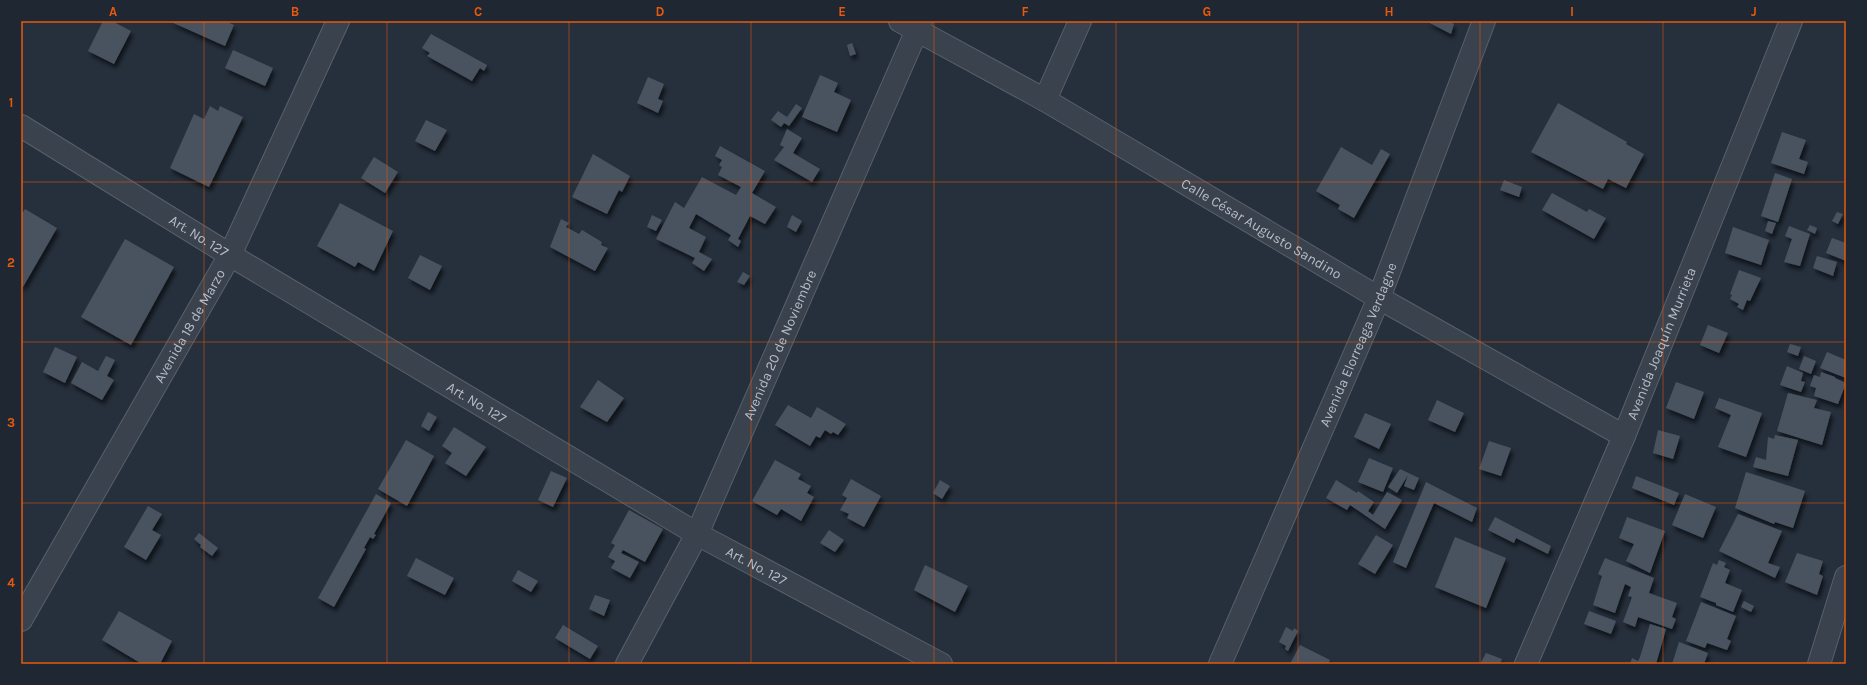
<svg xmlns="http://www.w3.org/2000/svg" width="1867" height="685" viewBox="0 0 1867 685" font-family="Karla,sans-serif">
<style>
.building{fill:#485361;filter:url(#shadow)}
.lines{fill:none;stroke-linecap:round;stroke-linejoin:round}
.minor-casing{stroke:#58606b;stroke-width:24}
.minor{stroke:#3a424d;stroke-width:22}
.grid{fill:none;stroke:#e8590c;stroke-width:1;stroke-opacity:0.55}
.labels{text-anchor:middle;stroke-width:4;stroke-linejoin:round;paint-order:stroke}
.street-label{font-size:14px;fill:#b6bdc8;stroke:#1f2733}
.neatline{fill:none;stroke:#e8590c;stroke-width:1.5}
.grid-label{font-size:13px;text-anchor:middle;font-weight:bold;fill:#e8590c}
</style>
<defs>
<filter id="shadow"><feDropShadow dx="2.5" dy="4.5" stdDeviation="2" flood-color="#0009"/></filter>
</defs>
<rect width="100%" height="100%" fill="#26303d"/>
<!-- building -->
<g class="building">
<path d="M103,21h9l19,10 -17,33 -26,-13z"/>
<path d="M169,21h56l9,4 -9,21z"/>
<path d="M1426,21h23l5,3 -3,10z"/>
<path d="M431,34l56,31 -3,6 -4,-3 -8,13 -45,-25 3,-3 -8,-5z"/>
<path d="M852,43l4,11 -6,2 -3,-11z"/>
<path d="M233,50l40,18 -8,18 -40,-18z"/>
<path d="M820,75l18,8 -4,9 17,8 -14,32 -35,-15z"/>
<path d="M648,77l16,7 -6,15 5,2 -5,12 -21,-10z"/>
<path d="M1558,103l69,39 -1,2 18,10 -18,34 -18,-9 -5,10 -72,-37z"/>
<path d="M796,104l6,4 -13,18 -5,-3 -3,4 -10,-7 7,-9 9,6z"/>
<path d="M210,106l8,5 2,-5 23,11 -34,70 -39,-19 24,-54 10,5z"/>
<path d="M426,120l21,10 -12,21 -20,-10z"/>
<path d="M787,129l15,9 -9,15 27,16 -8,13 -38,-22 10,-13 -4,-2z"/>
<path d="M1782,132l24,8 -7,19 9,3 -4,12 -33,-11z"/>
<path d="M720,146l45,25 -13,22 24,14 -11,17 -15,-8 -12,23 3,2 -3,6 -10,-7 3,-5 -35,-21 -7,14 17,9 -7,15 13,7 -8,12 -12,-8 3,-5 -39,-19 19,-37 9,6 18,-31 34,18 5,-8 -23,-12 4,-8 -3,-2 3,-5 -7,-4z"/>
<path d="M1341,147l31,18 9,-16 9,5 -36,64 -16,-9 2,-4 -24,-14z"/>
<path d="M593,154l37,22 -8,16 -3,-2 -12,24 -35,-17z"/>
<path d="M374,157l24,15 -13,21 -24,-15z"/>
<path d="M1775,173l17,6 -14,43 -17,-6z"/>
<path d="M1504,180l18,7 -3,10 -19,-7z"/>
<path d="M1552,193l35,19 2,-3 17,9 -12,21 -52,-29z"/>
<path d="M340,203l53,28 -19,40 -16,-9 -3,5 -38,-21z"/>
<path d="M25,209l32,19 -34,59 -2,-1v-71z"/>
<path d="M1837,212l6,2 -5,10 -6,-3z"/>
<path d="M652,215l10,5 -6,11 -9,-4z"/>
<path d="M792,215l10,6 -6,11 -9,-5z"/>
<path d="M561,219l8,4 -3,4 13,7 3,-4 20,12 -1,3 7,3 -13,23 -45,-24z"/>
<path d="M1768,221l8,2 -4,11 -7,-3z"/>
<path d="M1810,225l7,3 -2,6 -8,-4z"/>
<path d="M1789,226l21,8 -10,32 -16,-4 8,-23 -7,-3z"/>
<path d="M1733,227l36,13 -8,25 -36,-12z"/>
<path d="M1832,238l14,5v18l-20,-8z"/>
<path d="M125,239l49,28 -43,78 -50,-28z"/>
<path d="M420,255l22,11 -12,24 -22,-12z"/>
<path d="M1817,256l20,6 -4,14 -20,-8z"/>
<path d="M1739,270l22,8 -11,23 -3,-1 -4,10 -6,-3 2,-3 -9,-5 2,-4 -2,-1z"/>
<path d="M743,272l7,4 -6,9 -7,-3z"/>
<path d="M1708,325l20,8 -9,20 -19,-8z"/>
<path d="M1790,344l11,3 -3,9 -11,-4z"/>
<path d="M55,347l22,10 -12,26 -22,-11z"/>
<path d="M1827,352l19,8v18l-26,-10z"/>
<path d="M106,356l9,4 -8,16 7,4 -12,20 -31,-17 11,-21 16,9z"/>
<path d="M1804,356l12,5 -5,13 -12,-5z"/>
<path d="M1787,366l16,7 -2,8 4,1 -4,10 -21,-7z"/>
<path d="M1821,372l14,5v1l11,5 -8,21 -24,-8 2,-8 -6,-2 4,-11 6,2z"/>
<path d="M598,380l26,18 -17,24 -27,-15z"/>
<path d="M1676,382l28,10 -10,27 -28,-11z"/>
<path d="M1788,393l29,7 -3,8 17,4 -9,33 -45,-14z"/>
<path d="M1719,398l43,15 -16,44 -28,-10 13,-32 -16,-7z"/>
<path d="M1437,400l27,13 -9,19 -27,-12z"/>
<path d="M788,405l23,13 6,-11 29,17 -8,11 -5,-3 -2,2 -6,-4 -5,8 -4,-2 -6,10 -35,-21z"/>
<path d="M428,412l9,5 -8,14 -8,-5z"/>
<path d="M1365,413l26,11 -12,25 -25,-12z"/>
<path d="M454,427l32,20 -20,29 -21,-13 7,-10 -10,-7z"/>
<path d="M1658,430l22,6 -7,23 -20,-6z"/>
<path d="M1775,435l23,5 -10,36 -35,-9 3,-10 10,3 2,-23 6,2z"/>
<path d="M406,440l28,16 -27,50 -29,-17z"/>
<path d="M1489,441l22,7 -10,28 -22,-7z"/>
<path d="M1369,458l24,10 -10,24 -25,-10z"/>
<path d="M775,460l26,14 -3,5 13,7 -4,7 7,4 -13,24 -20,-12 -4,6 -25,-14z"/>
<path d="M1400,469l19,9 -5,12 -10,-4 4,-11 -11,18 -9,-6z"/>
<path d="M551,471l16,7 -14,29 -15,-7z"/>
<path d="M1746,472l59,19 -12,37 -18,-6 -1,2 -39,-16z"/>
<path d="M1636,476l43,17 -5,12 -42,-17z"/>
<path d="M851,479l30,17 -17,31 -17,-9 2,-4 -9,-4 7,-12 -5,-3z"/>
<path d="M940,480l10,6 -8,13 -9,-6z"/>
<path d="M1336,480l21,13 1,-2 16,11 -6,9 5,4 14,-23 15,8 -17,29 -35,-24 -3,5 -21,-12z"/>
<path d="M1426,482l51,26 -5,14 -38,-19 -28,65 -13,-6z"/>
<path d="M376,494l15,9 -17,31 2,1 -3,4 -3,-2 -6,11 2,1 -32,58 -16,-9z"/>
<path d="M1685,494l31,13 -13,31 -31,-13z"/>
<path d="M148,506l14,8 -10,16 9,5 -15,25 -22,-13z"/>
<path d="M629,510l34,19 -18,33 -22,-12 -2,3 18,9 -9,16 -19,-10 4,-7 -7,-4 7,-12 -4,-2z"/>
<path d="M1738,514l44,17 -14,32 12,4 -5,11 -56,-27z"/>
<path d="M1495,517l56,29 -3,8 -32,-16 -2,5 -26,-13z"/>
<path d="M1627,517l38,14 -15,42 -24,-12 8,-17 -15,-6z"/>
<path d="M829,530l15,10 -9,12 -15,-9z"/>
<path d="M199,533l19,15 -6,8 -12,-9 1,-2 -7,-6z"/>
<path d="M1376,535l17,10 -18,29 -17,-10z"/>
<path d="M1455,537l51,21 -20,50 -51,-21z"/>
<path d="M1797,553l26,8 -4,13 4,2 -6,19 -32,-13z"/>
<path d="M416,558l38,20 -9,17 -38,-19z"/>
<path d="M1605,558l49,20 -5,15 28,10 -5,14 4,2 -4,10 -34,-12 -3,10 -12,-5 9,-25 -4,-1 3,-9 -6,-3 -10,29 -22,-8 9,-29 -4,-2z"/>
<path d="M1719,560l7,3 -2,4 6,3 -5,13 17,7 -9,22 -17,-7v-2l-16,-6 13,-34 4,2z"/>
<path d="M925,565l43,21 -13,26 -41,-22z"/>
<path d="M518,570l20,11 -7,11 -19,-11z"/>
<path d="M595,595l15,5 -6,16 -15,-7z"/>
<path d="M1744,601l10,5 -3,6 -10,-5z"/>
<path d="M1701,602l35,14 -9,23 4,2 -4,9 -20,-7 -2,5 -19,-7z"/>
<path d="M119,611l53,30 -12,23h-18l-40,-24z"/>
<path d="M1589,611l27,10 -5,13 -27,-10z"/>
<path d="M1650,624l16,5 -10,35h-26l2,-6 6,3 2,-4z"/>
<path d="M563,625l35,21 -8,13 -35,-21z"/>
<path d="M1286,627l7,4 1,-3 4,3 -10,20 -3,-2 1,-3 -7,-4z"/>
<path d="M1679,642l29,11 -4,11h-32z"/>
<path d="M1300,645l30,15 -2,4h-38z"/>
<path d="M1486,653l16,6 -2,5h-20z"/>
</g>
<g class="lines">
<defs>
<g id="minor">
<path id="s1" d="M900,21l145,79 334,198 245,138"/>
<path d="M1045,100l35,-79"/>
<path id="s2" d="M21,126l209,129 467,279 244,130"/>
<path id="s3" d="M21,620l209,-365 108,-234"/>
<path id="s4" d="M627,664l70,-130 224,-513"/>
<path id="s5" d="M1220,664l159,-366 105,-277"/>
<path id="s6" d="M1526,664l98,-228 167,-415"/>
<path d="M1819,664l27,-87"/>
</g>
</defs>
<!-- minor casing -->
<use href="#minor" class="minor-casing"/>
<!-- minor -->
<use href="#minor" class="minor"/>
</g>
<!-- grid -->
<path class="grid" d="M204,21v643M387,21v643M569,21v643M751,21v643M934,21v643M1116,21v643M1298,21v643M1480,21v643M1663,21v643M21,182h1825M21,342h1825M21,503h1825"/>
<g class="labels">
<!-- street labels -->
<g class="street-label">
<text dy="5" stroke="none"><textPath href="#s1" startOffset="417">Calle César Augusto Sandino</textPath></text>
<text dy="5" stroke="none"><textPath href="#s2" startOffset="209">Art. No. 127</textPath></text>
<text dy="5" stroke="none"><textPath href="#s3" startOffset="339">Avenida 18 de Marzo</textPath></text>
<text dy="5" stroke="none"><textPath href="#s6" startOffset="348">Avenida Joaquín Murrieta</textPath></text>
<text dy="5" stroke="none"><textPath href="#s4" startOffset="354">Avenida 20 de Noviembre</textPath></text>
<text dy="5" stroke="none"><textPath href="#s5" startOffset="348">Avenida Elorreaga Verdagne</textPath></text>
<text dy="5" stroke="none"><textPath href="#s2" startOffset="533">Art. No. 127</textPath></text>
<text dy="5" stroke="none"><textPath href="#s2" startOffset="857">Art. No. 127</textPath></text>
</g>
</g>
<!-- border -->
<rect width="1867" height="685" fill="none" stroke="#1f2733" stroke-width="44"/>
<rect x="22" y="22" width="1823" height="641" class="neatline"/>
<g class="grid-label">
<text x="113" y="16">A</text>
<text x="295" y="16">B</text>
<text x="478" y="16">C</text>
<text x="660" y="16">D</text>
<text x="842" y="16">E</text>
<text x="1025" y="16">F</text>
<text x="1207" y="16">G</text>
<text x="1389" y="16">H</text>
<text x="1572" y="16">I</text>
<text x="1754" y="16">J</text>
<text x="11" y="107">1</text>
<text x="11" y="267">2</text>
<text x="11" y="427">3</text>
<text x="11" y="587">4</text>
</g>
</svg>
